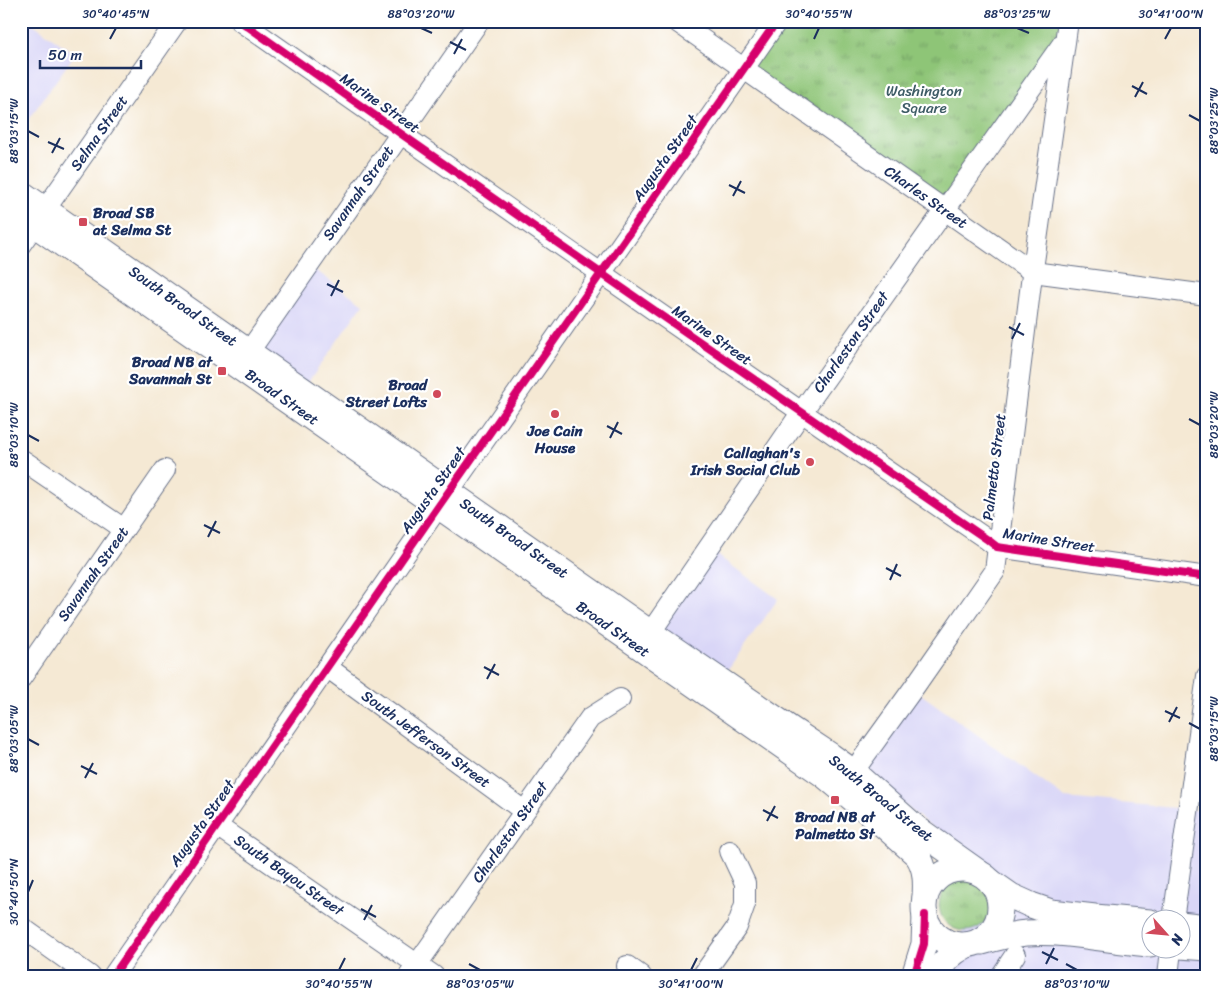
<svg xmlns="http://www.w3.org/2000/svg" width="1228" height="997" viewBox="0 0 1228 997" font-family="Sriracha,sans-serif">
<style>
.built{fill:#d9d6f7;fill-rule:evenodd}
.grass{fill:url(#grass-tufts);stroke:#547a6a}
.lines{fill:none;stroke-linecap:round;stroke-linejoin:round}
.minor-casing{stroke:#677087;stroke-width:22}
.major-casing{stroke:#677087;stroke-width:27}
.minor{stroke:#fff;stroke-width:20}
.major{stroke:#fff;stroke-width:25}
.cycleway-casing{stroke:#fff;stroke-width:11}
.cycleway{stroke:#d6006c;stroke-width:8}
.ticks{fill:none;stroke:#1b2f5e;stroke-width:2}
.poi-dot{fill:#d1495b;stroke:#fff;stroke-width:2}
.labels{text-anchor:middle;stroke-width:4.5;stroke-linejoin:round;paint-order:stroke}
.park-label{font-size:15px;fill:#3e5c66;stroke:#fff}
.street-label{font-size:15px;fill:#1b2f5e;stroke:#fff}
.poi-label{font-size:15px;font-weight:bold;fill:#1b2f5e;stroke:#fff;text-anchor:end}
.neatline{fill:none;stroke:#1b2f5e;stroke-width:2}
.ticks-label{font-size:12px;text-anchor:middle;fill:#1b2f5e}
</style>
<defs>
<pattern id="grass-tufts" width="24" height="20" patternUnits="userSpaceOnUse" patternTransform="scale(1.25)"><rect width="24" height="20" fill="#8ec577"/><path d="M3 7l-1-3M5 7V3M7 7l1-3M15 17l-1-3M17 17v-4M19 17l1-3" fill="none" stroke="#73a065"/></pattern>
</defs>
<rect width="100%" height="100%" fill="#fff"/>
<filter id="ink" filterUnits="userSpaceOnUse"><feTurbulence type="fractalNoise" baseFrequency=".02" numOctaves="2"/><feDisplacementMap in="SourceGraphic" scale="10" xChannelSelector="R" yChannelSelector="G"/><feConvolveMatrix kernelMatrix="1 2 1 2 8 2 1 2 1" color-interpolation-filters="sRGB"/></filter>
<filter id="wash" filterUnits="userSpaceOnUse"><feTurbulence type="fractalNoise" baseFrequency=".0096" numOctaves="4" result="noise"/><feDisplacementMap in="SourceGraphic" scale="20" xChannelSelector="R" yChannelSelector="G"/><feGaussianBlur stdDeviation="1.12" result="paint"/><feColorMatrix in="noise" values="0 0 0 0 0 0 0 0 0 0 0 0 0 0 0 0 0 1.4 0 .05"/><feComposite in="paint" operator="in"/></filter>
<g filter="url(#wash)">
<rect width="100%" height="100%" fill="#f5e9d4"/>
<!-- built -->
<g class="built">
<path d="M21,21h8l46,33 -54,76z"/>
<path d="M308,265l55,39 -60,86 -55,-39z"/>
<path d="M707,548l71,51 -57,81 -66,-54z"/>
<path d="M918,692l147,106 142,13v165h-275l67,-96 -138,-109zM1150,920h30v30h-30z"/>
</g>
<!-- grass -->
<g class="grass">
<path d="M777,21h291l-124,188 -200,-140z"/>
<circle cx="965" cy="905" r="26"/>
</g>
</g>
<g filter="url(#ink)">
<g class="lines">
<defs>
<g id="minor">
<path d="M240,21c248,174 497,348 748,519l9,7 210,30"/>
<path d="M676,21l357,251 174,23"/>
<path d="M21,244l156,-223"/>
<path d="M241,363l238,-342"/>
<path d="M21,459l103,70"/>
<path d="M641,643l8,-11 6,-6 146,-213 262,-370"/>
<path d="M327,667l197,144"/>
<path d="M21,678l144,-208"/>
<path d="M853,772l62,-86 80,-115 36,-288 37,-262"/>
<path d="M217,826l217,150"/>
<path d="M1173,920l34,-244"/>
<path d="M21,927l69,49"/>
<path d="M627,966l14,10"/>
<path d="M113,976l325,-469 339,-486"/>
<path d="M409,976l181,-258 30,-19"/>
<path d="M702,976l35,-49 8,-23v-21l-15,-32"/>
<path d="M1001,976l14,-21"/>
<path d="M1168,976l3,-26"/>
</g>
<g id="major">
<path d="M21,193l628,439 140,96 42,28 22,16 63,56 62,44"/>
<path d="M21,215l803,560 48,40 45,40c9,12 9,27 8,42"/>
<circle cx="962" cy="907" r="38"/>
<path d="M991,882l20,14 20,9 20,7 44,5 55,5"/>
<path d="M1180,924l27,3"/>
<path d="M982,942c14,-4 30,-8 45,-9 41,-3 82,8 123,11"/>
<path d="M1180,946l27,2"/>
<path d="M914,976l10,-32 1,-29"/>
<path d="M935,976c7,-14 16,-23 30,-30"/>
</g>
</defs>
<!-- minor casing -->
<use href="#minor" class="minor-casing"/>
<!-- major casing -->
<use href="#major" class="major-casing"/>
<!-- minor -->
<use href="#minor" class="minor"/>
<!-- major -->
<use href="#major" class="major"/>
<defs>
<g id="cycleway">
<path d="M240,21c248,174 497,348 748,519l9,7 210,30"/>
<path d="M113,976l325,-469 339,-486"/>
<path d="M914,976l10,-32 1,-29"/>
</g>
</defs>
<!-- cycleway casing -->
<use href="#cycleway" class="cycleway-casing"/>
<!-- cycleway -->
<use href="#cycleway" class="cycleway"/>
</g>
</g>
<!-- ticks -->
<path class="ticks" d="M421,28l11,5M1017,28l12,5M110,39l6,-11M814,39l5,-11M1165,39l6,-11M450,42l16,8M454,54l8,-15M1132,86l15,8M1135,97l8,-15M1189,115l11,6M28,131l11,6M48,142l16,7M52,153l8,-15M729,185l16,8M733,196l8,-15M327,284l16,8M331,296l8,-16M1009,327l15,8M1012,339l8,-16M1189,419l11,6M607,426l15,8M28,435l11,6M610,438l8,-16M204,525l16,8M208,537l8,-16M886,568l15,8M890,580l7,-16M484,667l15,8M487,679l8,-15M1165,711l15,7M1169,722l8,-15M1189,723l11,6M28,739l11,6M81,766l16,8M85,778l8,-15M763,810l15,8M767,821l8,-15M28,892l5,-12M361,909l15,8M364,920l8,-15M1042,952l16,8M469,964l11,6M1046,964l8,-16M1066,964l11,6M339,970l6,-12M691,970l6,-12"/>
<!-- markers -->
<g class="poi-dot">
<rect x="78" y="217" width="10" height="10" rx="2.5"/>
<rect x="217" y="366" width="10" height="10" rx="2.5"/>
<circle cx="437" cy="394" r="5"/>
<circle cx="555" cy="414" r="5"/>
<circle cx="810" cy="462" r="5"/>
<rect x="830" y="795" width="10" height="10" rx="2.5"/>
</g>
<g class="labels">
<!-- park labels -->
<g class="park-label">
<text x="924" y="96">Washington<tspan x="924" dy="17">Square</tspan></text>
</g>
<!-- street labels -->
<g class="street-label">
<text transform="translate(380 103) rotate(35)" y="5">Marine Street</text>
<text transform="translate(99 133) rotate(-55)" y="5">Selma Street</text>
<text transform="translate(665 158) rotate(-55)" y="5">Augusta Street</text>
<text transform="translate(358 193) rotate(-55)" y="5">Savannah Street</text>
<text transform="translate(926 197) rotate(35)" y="5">Charles Street</text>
<text transform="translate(183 306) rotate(35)" y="5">South Broad Street</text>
<text transform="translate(712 335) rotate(35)" y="5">Marine Street</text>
<text transform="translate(851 342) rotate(-55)" y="5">Charleston Street</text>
<text transform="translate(282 397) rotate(35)" y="5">Broad Street</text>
<text transform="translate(994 467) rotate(-83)" y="5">Palmetto Street</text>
<text transform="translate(433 490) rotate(-55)" y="5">Augusta Street</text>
<text transform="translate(514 538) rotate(35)" y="5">South Broad Street</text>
<text transform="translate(1049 540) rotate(9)" y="5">Marine Street</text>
<text transform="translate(93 574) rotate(-55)" y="5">Savannah Street</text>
<text transform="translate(613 629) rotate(35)" y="5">Broad Street</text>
<text transform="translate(426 739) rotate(36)" y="5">South Jefferson Street</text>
<text transform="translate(881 798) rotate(39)" y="5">South Broad Street</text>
<text transform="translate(202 823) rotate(-55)" y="5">Augusta Street</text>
<text transform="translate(510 832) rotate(-55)" y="5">Charleston Street</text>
<text transform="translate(289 875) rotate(35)" y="5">South Bayou Street</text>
</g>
<!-- poi labels -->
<g class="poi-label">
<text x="93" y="218" text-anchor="start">Broad SB<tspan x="93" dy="17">at Selma St</tspan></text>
<text x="212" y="367">Broad NB at<tspan x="212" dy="17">Savannah St</tspan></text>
<text x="427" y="390">Broad<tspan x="427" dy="17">Street Lofts</tspan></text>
<text x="555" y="436" text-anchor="middle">Joe Cain<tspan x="555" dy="17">House</tspan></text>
<text x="800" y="458">Callaghan's<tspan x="800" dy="17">Irish Social Club</tspan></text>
<text x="835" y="822" text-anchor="middle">Broad NB at<tspan x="835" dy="17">Palmetto St</tspan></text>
</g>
</g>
<!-- margin -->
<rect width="1228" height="997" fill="none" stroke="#fff" stroke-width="55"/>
<!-- north arrow -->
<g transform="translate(1166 934) rotate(117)"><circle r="24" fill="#ffffff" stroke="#a4acbf"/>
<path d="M0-4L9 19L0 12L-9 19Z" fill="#d1495b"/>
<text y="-8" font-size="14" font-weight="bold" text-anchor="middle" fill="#1b2f5e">N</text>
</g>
<!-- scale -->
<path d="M40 60v8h101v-8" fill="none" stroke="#1b2f5e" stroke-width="2.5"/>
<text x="48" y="60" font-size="15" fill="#1b2f5e" stroke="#ffffff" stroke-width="4" paint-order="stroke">50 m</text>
<rect x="28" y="28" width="1172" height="942" class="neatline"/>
<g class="ticks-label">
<text x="116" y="18">30°40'45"N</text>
<text x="421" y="18">88°03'20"W</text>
<text x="819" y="18">30°40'55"N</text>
<text x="1017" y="18">88°03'25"W</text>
<text x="1171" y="18">30°41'00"N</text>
<text transform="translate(1214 121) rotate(-90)" y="4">88°03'25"W</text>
<text transform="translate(14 131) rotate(-90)" y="4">88°03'15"W</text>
<text transform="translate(1214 425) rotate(-90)" y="4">88°03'20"W</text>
<text transform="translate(14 435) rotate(-90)" y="4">88°03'10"W</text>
<text transform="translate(1214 729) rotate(-90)" y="4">88°03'15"W</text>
<text transform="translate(14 739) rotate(-90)" y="4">88°03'05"W</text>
<text transform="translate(14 892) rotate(-90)" y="4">30°40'50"N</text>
<text x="339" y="988">30°40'55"N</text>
<text x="480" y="988">88°03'05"W</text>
<text x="691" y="988">30°41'00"N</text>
<text x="1077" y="988">88°03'10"W</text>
</g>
</svg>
